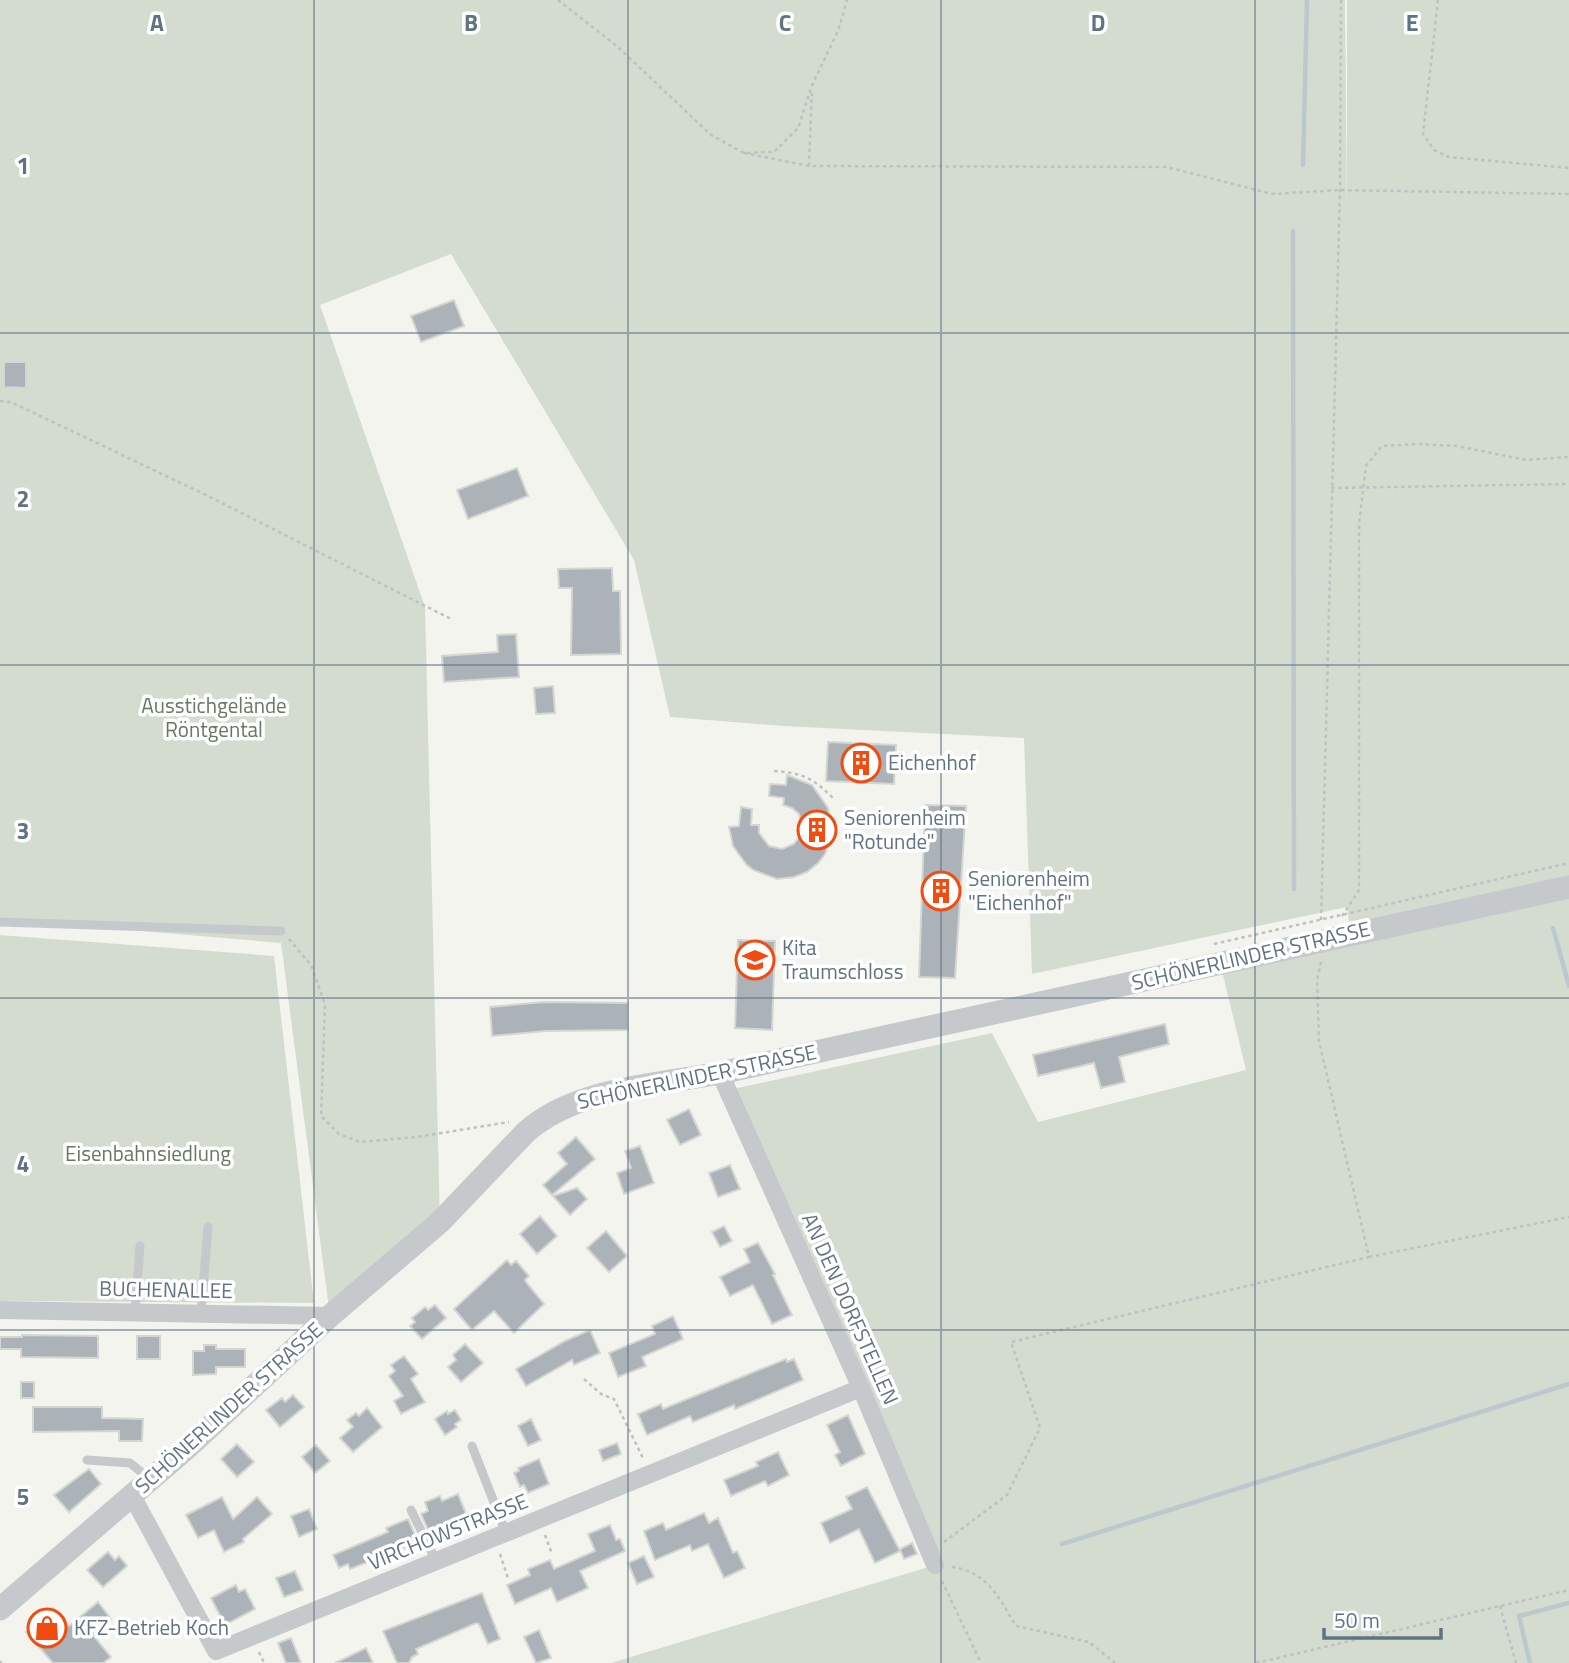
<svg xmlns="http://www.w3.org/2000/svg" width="1569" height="1663" viewBox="0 0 1569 1663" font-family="'Titillium Web',sans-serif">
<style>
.green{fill:#d4dcd0}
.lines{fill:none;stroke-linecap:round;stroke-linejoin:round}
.stream{stroke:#bcc8cd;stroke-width:4.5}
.building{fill:#abb3b8;stroke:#d5d5d2;stroke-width:2}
.path{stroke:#bec0c2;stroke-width:2.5;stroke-dasharray:3.5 3.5;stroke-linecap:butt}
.service{stroke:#c6c9cc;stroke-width:9}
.minor{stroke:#c6c9cc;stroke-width:18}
.tertiary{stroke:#c6c9cc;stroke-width:23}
.grid{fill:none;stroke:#607383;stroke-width:2;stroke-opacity:0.55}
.labels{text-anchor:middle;stroke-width:7;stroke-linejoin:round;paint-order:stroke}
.park-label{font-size:21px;fill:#647a60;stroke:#fff}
.poi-label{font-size:21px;fill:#607383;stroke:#fff;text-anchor:start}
.street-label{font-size:21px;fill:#607383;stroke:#fff}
.grid-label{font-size:23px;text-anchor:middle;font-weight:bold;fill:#607383;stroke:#fff;stroke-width:7;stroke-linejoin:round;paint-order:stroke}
</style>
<rect width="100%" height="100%" fill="#f4f4ef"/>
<!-- green -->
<g class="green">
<path d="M0,0h1345l2,210v-210h222v1663h-958l324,-98 -207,-475 264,-57 46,89 208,-52 -24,-99 130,-27 -5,-37 -315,67 -8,-236 -240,-12 -114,-9 -36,-157 -183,-306 -131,51 105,302 15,615 -110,94 -49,-373 -281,-24z"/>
<path d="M0,935l274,21 40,347 -314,-2z"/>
</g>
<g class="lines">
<!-- stream -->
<g class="stream">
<path d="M1303,165l4,-165"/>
<path d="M1293,231l1,658"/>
<path d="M1553,928l16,58"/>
<path d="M1062,1544l507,-160"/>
<path d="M1530,1663l-11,-47 50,-13"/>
</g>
</g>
<!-- building -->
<g class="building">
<path d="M454,300l10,26 -43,16 -10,-26z"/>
<path d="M4,362h22v26l-22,-1z"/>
<path d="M517,468l11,28 -60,23 -11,-29z"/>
<path d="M612,568l1,23h7l1,63 -50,1 1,-67h-13l-1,-19z"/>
<path d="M516,634l3,43 -75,5 -2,-26 56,-4 -1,-17z"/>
<path d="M553,686l2,27 -19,1 -2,-26z"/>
<path d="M828,742l68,3 -2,39 -68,-3z"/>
<path d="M787,775l25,10 16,23 5,25 -8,21 -7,9 -11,9 -13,5 -17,2 -24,-9 -7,-6 -13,-18 -4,-19 10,-1 2,-19 11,2 -1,16h8v8l10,13 13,3 12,-5 8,-11 -3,-19 -7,-6 -9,-3 1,-7 -15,-2 1,-12 16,1z"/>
<path d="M925,805l41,1 -11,172 -36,-1z"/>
<path d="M738,940l37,1 -3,89 -37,-2z"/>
<path d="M544,1002l84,1v27l-82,1 -54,5 -2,-29z"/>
<path d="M1165,1024l4,20 -50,13 6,25 -24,6 -7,-25 -56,13 -5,-21z"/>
<path d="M689,1109l12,26 -21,10 -13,-25z"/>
<path d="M576,1137l19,22 -43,36 -9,-10 24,-21 -9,-11z"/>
<path d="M640,1146l14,37 -30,11 -7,-21 14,-5 -6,-17z"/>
<path d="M730,1165l10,24 -22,8 -9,-24z"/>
<path d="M577,1188l10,11 -17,16 -17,-19z"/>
<path d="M540,1216l17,20 -20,18 -17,-20z"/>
<path d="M724,1226l8,15 -12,6 -8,-15z"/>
<path d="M606,1231l21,25 -18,16 -22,-24z"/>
<path d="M758,1243l17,31 -2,1 19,40 -20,9 -19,-39 -23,11 -10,-19 30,-15 -6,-13z"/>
<path d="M507,1260l4,5 5,-4 13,15 -4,4 1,2 18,22 -30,29 -20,-22 -22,19 -18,-21z"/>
<path d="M435,1305l11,13 -24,21 -12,-13 5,-4 -3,-4 13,-11 3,3z"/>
<path d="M673,1316l10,23 -41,18 4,9 -28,11 -9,-24 46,-19 -3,-8z"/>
<path d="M590,1330l10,23 -26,12 -2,-5 -46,26 -10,-17 49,-28z"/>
<path d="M22,1335l76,1v22l-77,-1v-8h-21v-12h22z"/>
<rect x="137" y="1336" width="23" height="23"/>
<path d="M465,1344l18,19 -22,19 -13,-15 8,-7 -3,-5z"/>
<path d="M204,1345h12v4h29v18h-29v7l-23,1v-24h11z"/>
<path d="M404,1356l14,18 -7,5 14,23 -24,12 -7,-13 9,-5 -14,-20 6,-5 -4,-6z"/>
<path d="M786,1359l1,3 7,-3 9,21 -68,29 -1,-4 -41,17 -3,-6 -43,19 -9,-21 23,-10 2,5z"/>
<rect x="21" y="1382" width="13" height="16"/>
<path d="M293,1395l11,12 -24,20 -14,-17 16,-12 3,4z"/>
<path d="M33,1407h69v11l41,1 -1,22h-23v-10l-86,1z"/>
<path d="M367,1408l15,19 -29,25 -13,-14 13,-11 -6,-7 9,-7 3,3z"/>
<path d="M455,1410l6,10 -6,4 2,3 -12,8 -10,-16 12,-8 1,3z"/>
<path d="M848,1415l17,39 -24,12 -6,-11 5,-3 -13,-27z"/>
<path d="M531,1419l10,21 -13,6 -10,-20z"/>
<path d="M617,1443l4,11 -18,7 -4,-11z"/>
<path d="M237,1444l17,18 -17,15 -16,-18z"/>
<path d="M316,1445l14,16 -15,12 -13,-16z"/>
<path d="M778,1452l11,23 -21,11 -3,-5 -34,15 -7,-16 34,-14 -2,-4z"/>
<path d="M539,1459l10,25 -21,9 -4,-8 -4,2 -6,-14 5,-2 -1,-3z"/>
<path d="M89,1469l12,15 -32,28 -15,-17z"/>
<path d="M867,1487l33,64 -25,12 -16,-34 -29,14 -9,-20 31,-14 -6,-12z"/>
<path d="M458,1494l9,22 -38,16 -8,-18 7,-3 -3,-9 15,-6 2,5z"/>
<path d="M222,1497l11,22 24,-22 15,17 -29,25 1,3 -20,10 -10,-22 -16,8 -12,-23z"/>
<path d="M309,1509l8,20 -18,8 -8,-21z"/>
<path d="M704,1513l5,10 9,-5 15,35 4,-2 8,17 -21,10 -16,-34 -16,7 -2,-6 -35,15 -11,-29 19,-8 3,7z"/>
<path d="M408,1519l8,18 -1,1 2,5 -67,26 -2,-5 -9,4 -6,-13 55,-23 -2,-4z"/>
<path d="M610,1525l6,15 4,-1 5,12 -45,20 8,17 -31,14 -6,-14 -36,16 -8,-19 23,-10 -2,-6 22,-9 4,9 41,-18 -7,-17z"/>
<path d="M912,1543l5,11 -13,5 -4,-10z"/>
<path d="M108,1552l7,8 4,-4 8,10 -24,21 -16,-17z"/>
<path d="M644,1556l10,21 -17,7 -9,-21z"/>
<path d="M295,1571l8,19 -19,7 -8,-19z"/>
<path d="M236,1585l3,7 6,-3 10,20 -30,16 -14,-27z"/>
<path d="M482,1593l18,46 -12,5 -9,-20 -3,-1 -60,26 2,5 -6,3 -3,6h-12l-14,-32z"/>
<path d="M98,1602l13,17 -19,15 19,23 -8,6h-50l-27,-31 27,-24 16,18z"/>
<path d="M539,1630l12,28 -15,5 -12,-26z"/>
<path d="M291,1638l10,25h-15l-8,-20z"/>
<path d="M366,1648l7,15h-38z"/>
</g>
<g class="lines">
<!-- path -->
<g class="path">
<path d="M558,0l60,47 93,88 33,18 30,-1 24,-24 14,-43 26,-54 9,-31"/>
<path d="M1438,0l-15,134 11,16 15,7 120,11"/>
<path d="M744,153l65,13 358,1 105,27 68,-4 229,4"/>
<path d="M809,166l3,-77"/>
<path d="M0,401l11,1 195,93 245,124"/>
<path d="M1331,488l238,-4"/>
<path d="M774,771c29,2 39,7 60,28"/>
<path d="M1342,916l17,-26v-366l7,-58 16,-20 35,-2 40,2 69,14 43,-3"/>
<path d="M1321,920l19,-730 1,-190"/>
<path d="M289,939l22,26 14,39 -4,112 18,18 21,8 57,-5 92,-15"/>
<path d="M1214,944l355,-81"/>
<path d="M1369,1257l200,-40"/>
<path d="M584,1379l17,15 13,5 29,59"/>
<path d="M545,1535l7,19"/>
<path d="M944,1542l63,-47 33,-67 -29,-86 358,-85 -50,-216 -2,-61 4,-18"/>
<path d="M500,1554l8,24"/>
<path d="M952,1567c36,5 47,31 64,59l73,16 26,21"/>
<path d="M942,1581l39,82"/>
<path d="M1500,1606l16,57"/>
<path d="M259,1652l5,11"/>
<path d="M0,1661l1,2"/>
<path d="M1256,1663l313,-73"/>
</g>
<!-- service -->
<g class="service">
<path d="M0,922l281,9"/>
<path d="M135,1312l5,-66"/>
<path d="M201,1313l7,-86"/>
<path d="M472,1446l34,87"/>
<path d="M87,1460l43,3 20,16"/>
<path d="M411,1510l25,51"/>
</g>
<!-- minor -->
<g class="minor">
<path d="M720,1073l141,315 74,177"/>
<path d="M0,1310l330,6"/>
<path d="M130,1496l6,7 80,148 645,-263"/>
</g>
<!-- tertiary -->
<path class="tertiary" d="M0,1609l187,-161 143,-132 110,-94 86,-90c49,-44 131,-47 194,-59l849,-186"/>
</g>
<!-- grid -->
<path class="grid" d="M314,0v1663M628,0v1663M941,0v1663M1255,0v1663M0,333h1569M0,665h1569M0,998h1569M0,1330h1569"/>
<!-- icons -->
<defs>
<symbol id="building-ring" viewBox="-11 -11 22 22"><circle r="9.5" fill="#fff" stroke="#f24c11" stroke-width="1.5"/><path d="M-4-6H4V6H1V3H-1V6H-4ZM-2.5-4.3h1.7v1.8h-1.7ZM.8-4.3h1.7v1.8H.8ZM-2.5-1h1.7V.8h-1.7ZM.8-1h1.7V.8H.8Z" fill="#f24c11"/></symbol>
<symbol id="school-ring" viewBox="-11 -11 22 22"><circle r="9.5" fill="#fff" stroke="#f24c11" stroke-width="1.5"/><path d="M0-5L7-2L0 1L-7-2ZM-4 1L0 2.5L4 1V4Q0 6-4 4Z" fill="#f24c11"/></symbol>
<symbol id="shop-ring" viewBox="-11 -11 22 22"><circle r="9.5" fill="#fff" stroke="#f24c11" stroke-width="1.5"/><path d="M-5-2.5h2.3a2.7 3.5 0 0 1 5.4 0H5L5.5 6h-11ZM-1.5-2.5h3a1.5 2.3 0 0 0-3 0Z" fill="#f24c11"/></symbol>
</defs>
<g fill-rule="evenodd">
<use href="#building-ring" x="839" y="741" width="44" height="44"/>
<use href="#building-ring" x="795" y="808" width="44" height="44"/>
<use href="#building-ring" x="919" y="869" width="44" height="44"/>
<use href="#school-ring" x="733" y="938" width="44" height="44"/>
<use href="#shop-ring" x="25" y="1606" width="44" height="44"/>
</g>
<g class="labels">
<!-- park labels -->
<g class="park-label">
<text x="214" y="713">Ausstichgelände<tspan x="214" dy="24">Röntgental</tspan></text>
<text x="148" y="1161">Eisenbahnsiedlung</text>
</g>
<!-- poi labels -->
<g class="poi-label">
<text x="888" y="770">Eichenhof</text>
<text x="844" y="825">Seniorenheim<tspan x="844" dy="24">"Rotunde"</tspan></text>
<text x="968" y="886">Seniorenheim<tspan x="968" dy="24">"Eichenhof"</tspan></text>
<text x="782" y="955">Kita<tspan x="782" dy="24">Traumschloss</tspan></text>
<text x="74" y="1635">KFZ-Betrieb Koch</text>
</g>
<!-- street labels -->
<g class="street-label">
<text transform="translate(1251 956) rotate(-13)" y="7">SCHÖNERLINDER STRASSE</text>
<text transform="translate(697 1077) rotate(-12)" y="7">SCHÖNERLINDER STRASSE</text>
<text transform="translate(166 1290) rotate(1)" y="7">BUCHENALLEE</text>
<text transform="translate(850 1309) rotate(66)" y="7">AN DEN DORFSTELLEN</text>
<text transform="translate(229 1408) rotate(-42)" y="7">SCHÖNERLINDER STRASSE</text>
<text transform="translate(448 1532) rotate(-22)" y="7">VIRCHOWSTRASSE</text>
</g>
</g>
<g class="grid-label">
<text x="157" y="31">A</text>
<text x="471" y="31">B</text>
<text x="785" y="31">C</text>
<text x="1098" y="31">D</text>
<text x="1412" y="31">E</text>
<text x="23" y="174">1</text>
<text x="23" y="507">2</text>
<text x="23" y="839">3</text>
<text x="23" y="1172">4</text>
<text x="23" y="1505">5</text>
</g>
<!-- scale -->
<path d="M1324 1628v10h117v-10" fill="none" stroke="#607383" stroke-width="3.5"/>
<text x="1334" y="1628" font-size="21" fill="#607383" stroke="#ffffff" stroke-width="5" paint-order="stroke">50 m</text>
</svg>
